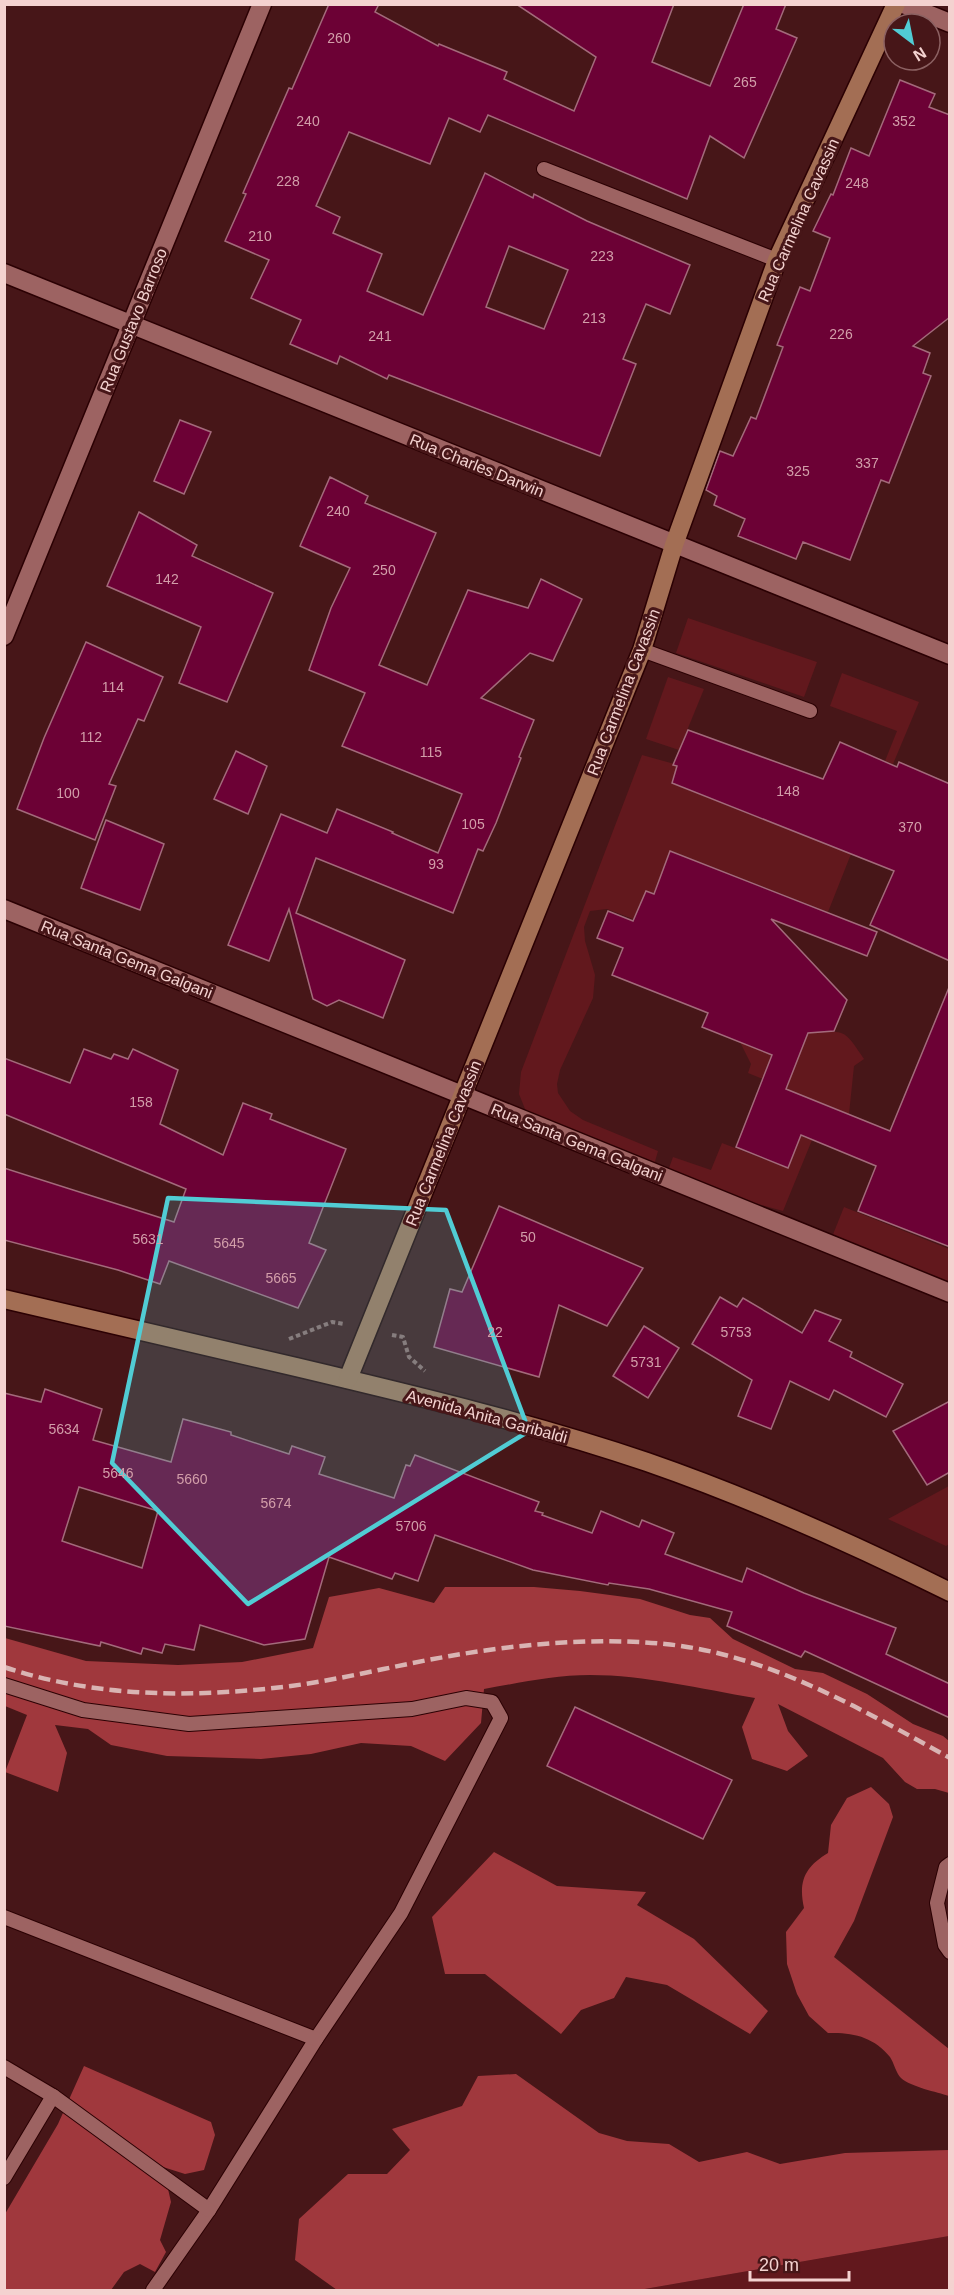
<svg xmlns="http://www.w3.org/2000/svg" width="954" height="2295" viewBox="0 0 954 2295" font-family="Arial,sans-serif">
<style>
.green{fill:#62181d}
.forest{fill:#a0383d}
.building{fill:#6c0135;stroke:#a36a7b;stroke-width:1.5;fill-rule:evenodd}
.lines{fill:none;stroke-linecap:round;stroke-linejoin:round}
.lane-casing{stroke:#2b0003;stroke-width:16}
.street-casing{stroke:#2b0003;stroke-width:21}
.secondary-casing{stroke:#2b0003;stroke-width:21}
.path{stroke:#946a6a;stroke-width:4;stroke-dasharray:4.5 3;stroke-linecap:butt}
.lane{stroke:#9d6362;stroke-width:14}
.street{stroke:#9d6362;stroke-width:18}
.secondary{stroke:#a36e54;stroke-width:18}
.rail{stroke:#d9b4b3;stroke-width:4.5;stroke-dasharray:12 6;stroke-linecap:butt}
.marked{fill:#51ccd4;fill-opacity:0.2;stroke:#51ccd4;stroke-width:4.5;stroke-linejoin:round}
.labels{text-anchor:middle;stroke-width:6;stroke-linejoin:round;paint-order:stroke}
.number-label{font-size:14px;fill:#d29ea9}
.street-label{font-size:16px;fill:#f4d2d0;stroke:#471618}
</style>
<rect width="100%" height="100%" fill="#471618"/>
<!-- green -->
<g class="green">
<path d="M688,618l129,44 -13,35 -128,-44z"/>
<path d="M842,673l77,29 -26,62 -8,-3 12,-30 -67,-25z"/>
<path d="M668,677l36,12 -25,61 -33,-11z"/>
<path d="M642,755l36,10 -7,18 180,71 -23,58 -156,-61 -17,42 -9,-2 -13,28 -26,-10 -17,2 -6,16 1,14 10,34 -2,23 -33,72 -3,14 1,9 12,18 13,9 75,31 -4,14 -127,-51 -8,-20 2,-22z"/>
<path d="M746,1029l55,22 7,-18c38,-2 35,-5 56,26l-10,7 -5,48 -101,-41 3,-9 -11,-22z"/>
<path d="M800,1136l12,4 -29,71 -115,-32v-8l5,-14 38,13 11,-27 66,25z"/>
<path d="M844,1207l105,42v28l-3,10 -116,-45z"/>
<path d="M949,1486v58l-3,2 -58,-27z"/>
<path d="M949,2236v54h-310z"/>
</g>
<!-- forest -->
<g class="forest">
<path d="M445,1587h89l46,4 60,8 50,16 20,3 23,21 62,30 28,4 44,21 46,30 30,12 6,5v52l-14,-4h-18l-12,-7 -22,-24 -105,-54 10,27 20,25 -21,15 -35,-12 -10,-32 13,-29c-54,-9 -110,-23 -165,-23 -36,0 -71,8 -106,14l-3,34 -36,38 -34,-15 -50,-3 -50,11 -50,5 -94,-3 -56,-11 -23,-16 -33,-4 12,28 -9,39 -53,-20 22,-57 -22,-9v-68l81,23 92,4 64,-3 71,-14 16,-51 50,-9 55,15z"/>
<path d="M871,1787l18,17 4,13 -39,104 -20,36 115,92v47c-12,-4 -38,-9 -48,-18 -5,-5 -7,-15 -11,-21 -16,-20 -37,-25 -62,-24l-19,-17 -12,-22 -10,-30 -1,-32 18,-24c-6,-27 1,-41 24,-55l3,-28 16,-27z"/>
<path d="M494,1852l63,34 89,6 -9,13 57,34 74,72 -18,23 -83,-49 -41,-8 -12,21 -33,12 -20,24 -76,-60h-40l-13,-57z"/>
<path d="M84,2066l127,56 4,13 -11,35 -19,4 -22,-7 8,35 -11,38 6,12 -11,20 -15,-8 -16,8 -13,18h-106v-76l53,-90z"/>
<path d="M516,2074l83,59 28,8 42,3 30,18 48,-10 33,12 65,-11 104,-3v86l-310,54h-302l-42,-30 4,-41 49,-45h39l23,-24 -18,-21 70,-23 16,-30z"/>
</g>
<!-- building -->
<g class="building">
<path d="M329,4h50l-4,8 63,34 1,-2 68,28 -3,7 70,32 22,-54 -80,-53h158l-22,58 58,24 34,-82h42l-10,25 21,9 -53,120 -34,-22 -23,63 -199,-84 -8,17 -31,-14 -19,46 -81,-32 -33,74 24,11 -7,16 49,21 -15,37 56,24 62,-142 48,25 1,-4 53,27 103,44 -20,49 -24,-10 -23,55 13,5 -36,92 -211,-81 -2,4 -47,-23 -3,8 -47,-20 11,-24 -50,-22 18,-38 -44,-19 21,-47 -3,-1 46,-105 3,1zM509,246l59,24 -24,59 -58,-22z"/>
<path d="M900,80l35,14 -6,13 21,8v202l-37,29 17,7 -7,20 8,3 -42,107 -8,-3 -31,80 -47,-18 -7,17 -58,-23 7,-17 -31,-14 3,-9 -11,-6 14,-39 13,5 18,-39 5,2 27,-72 -6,-2 23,-58 10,4 20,-53 -17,-7 18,-37 2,1 18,-47 18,8z"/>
<path d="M180,420l31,12 -27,62 -30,-13z"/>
<path d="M330,477l38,19 -3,7 71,30 -57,132 48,20 41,-95 60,18 13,-29 41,20 -29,62 -23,-8 -49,45 53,22 -15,37 2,1 -25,65 -13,28 -5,-2 -25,64 -137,-55 -20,55 109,47 -22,58 -44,-18 -12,6 -14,-7 -24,-90 -20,52 -41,-16 53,-131 46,19 10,-24 56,23 -1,1 46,20 24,-59 -120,-48 23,-53 -56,-23 22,-62 19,-40 -50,-22z"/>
<path d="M139,512l58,33 -5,11 81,37 -46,109 -48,-19 22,-56 -94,-41z"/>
<path d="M86,642l77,35 -19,44 -6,-2 -29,65 7,2 -21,54 -78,-31 27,-71z"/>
<path d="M688,730l135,49 17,-37 57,25 2,-5 51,22v177l-80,-36 24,-54 -222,-88 5,-17 -4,-1z"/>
<path d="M236,751l31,15 -19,48 -34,-15z"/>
<path d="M106,820l58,24 -24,66 -59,-22z"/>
<path d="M670,851l207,81 -10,24 -96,-37 76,81 -13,31 -26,2 -22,56 104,42 60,-146v262l-92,-36 18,-45 -75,-31 -13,33 -52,-21 36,-92 -70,-28 6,-14 -96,-38 11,-27 -26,-10 11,-27 25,10 13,-30 8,3z"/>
<path d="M84,1049l27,10 3,-5 14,5 5,-10 45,21 -18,54 63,31 20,-52 29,11 -2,5 76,30 -37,94 17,7 -28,58 -129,-47 -9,23 -42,-14 -114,-30v-72l170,54 12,-33 -182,-75v-56l66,25z"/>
<path d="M499,1206l144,62 -36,58 -48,-21 -20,72 -105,-30 16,-58 12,3z"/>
<path d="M720,1297l17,10 6,-9 59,35 13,-23 26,10 -12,21 23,11 -2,5 53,27 -17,33 -52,-27 -5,10 -39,-19 -19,48 -33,-13 14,-36 -60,-36z"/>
<path d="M644,1326l35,22 -31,50 -35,-22z"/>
<path d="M45,1389l57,20 -9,31 78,22 12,-43 48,13v3l58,19 3,-8 33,11 -6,17 75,24 12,-33 4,1 5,-11 124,47 -4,9 8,2 -1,2 50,18 9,-22 38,16 3,-7 32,13 -9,21 77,28 5,-14 57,25 92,35 -10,26 64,30v34l-145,-67 -4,6 -74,-31 5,-14 -83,-23 -40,-6 -1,2 -75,-15 -98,-35 -17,46 -23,-8 -3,6 -63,-22 -24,82 -41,6 -64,-20 -6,25 -29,-6 -3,9 -19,-5 -2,6 -40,-12 -1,4 -96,-20v-233l37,9zM79,1487l79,24 -16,57 -80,-27z"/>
<path d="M950,1401v71l-23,13 -34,-54z"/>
<path d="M575,1707l157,73 -29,59 -156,-73z"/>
</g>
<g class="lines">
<defs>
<g id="lane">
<path d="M544,169l233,91"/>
<path d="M642,650l168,61"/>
<path d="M4,1685l79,25 106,14 223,-15 54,-11 26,4 9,16 -100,195 -85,126 -107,171 -56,80"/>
<path d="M950,1864l-4,3 -9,36 8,42 5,7"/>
<path d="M4,1917l312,122"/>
<path d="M4,2067l49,29 156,114"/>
<path d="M4,2178l49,-82"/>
</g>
<g id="street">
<path d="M903,4l47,19"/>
<path d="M4,273l946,382"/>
<path d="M4,636l258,-632"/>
<path d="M4,909l946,384"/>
</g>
<g id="secondary">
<path d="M4,1299c98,22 195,45 292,68 118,28 236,56 351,95 104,36 204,81 303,130"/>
<path d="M348,1379l294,-729 32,-105 103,-285 119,-256"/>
</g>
</defs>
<!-- lane casing -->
<use href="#lane" class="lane-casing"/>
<!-- street casing -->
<use href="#street" class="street-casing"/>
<!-- secondary casing -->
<use href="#secondary" class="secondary-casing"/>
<!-- path -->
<g class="path">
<path d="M392,1335l11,2 6,20 16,14"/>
<path d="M289,1339l43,-17 12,2"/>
</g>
<!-- lane -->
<use href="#lane" class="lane"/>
<!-- street -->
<use href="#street" class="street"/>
<!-- secondary -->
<use href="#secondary" class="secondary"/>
<!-- rail -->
<path class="rail" d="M4,1667c93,31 190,31 287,19 53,-7 106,-21 159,-30 69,-12 145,-19 215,-12 102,10 196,65 285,114"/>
</g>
<!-- marked area -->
<path class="marked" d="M168,1198l278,12 83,221 -281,173 -136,-141z"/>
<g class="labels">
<!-- number labels -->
<g class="number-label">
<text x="339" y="43">260</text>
<text x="745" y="87">265</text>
<text x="308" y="126">240</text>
<text x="904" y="126">352</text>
<text x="288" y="186">228</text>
<text x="857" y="188">248</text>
<text x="260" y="241">210</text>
<text x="602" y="261">223</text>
<text x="594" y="323">213</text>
<text x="841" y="339">226</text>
<text x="380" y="341">241</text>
<text x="867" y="468">337</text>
<text x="798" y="476">325</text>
<text x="338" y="516">240</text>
<text x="384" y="575">250</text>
<text x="167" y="584">142</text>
<text x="113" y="692">114</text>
<text x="91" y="742">112</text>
<text x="431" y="757">115</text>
<text x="788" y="796">148</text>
<text x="68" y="798">100</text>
<text x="473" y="829">105</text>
<text x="910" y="832">370</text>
<text x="436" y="869">93</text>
<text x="141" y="1107">158</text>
<text x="528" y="1242">50</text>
<text x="148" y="1244">5631</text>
<text x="229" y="1248">5645</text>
<text x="281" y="1283">5665</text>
<text x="495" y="1337">22</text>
<text x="736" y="1337">5753</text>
<text x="646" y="1367">5731</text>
<text x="64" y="1434">5634</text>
<text x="118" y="1478">5646</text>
<text x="192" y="1484">5660</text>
<text x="276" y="1508">5674</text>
<text x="411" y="1531">5706</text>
</g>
<!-- street labels -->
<g class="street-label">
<text transform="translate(798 220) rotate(-66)" y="6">Rua Carmelina Cavassin</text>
<text transform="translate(133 320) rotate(-68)" y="6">Rua Gustavo Barroso</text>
<text transform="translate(477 465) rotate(22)" y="6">Rua Charles Darwin</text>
<text transform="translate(623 692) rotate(-69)" y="6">Rua Carmelina Cavassin</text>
<text transform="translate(127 959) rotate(22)" y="6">Rua Santa Gema Galgani</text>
<text transform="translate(577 1142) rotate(22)" y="6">Rua Santa Gema Galgani</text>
<text transform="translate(443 1143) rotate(-68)" y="6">Rua Carmelina Cavassin</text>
<text transform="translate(487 1416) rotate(15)" y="6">Avenida Anita Garibaldi</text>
</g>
</g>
<!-- border -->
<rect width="954" height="2295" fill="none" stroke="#f4d2d0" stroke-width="12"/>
<!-- north arrow -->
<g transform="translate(912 42) rotate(148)"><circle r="28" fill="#471618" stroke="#8c6162" stroke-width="1.5"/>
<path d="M0-4.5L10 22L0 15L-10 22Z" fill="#51ccd4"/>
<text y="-9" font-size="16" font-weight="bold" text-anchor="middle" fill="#f4d2d0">N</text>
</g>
<!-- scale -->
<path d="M750 2271v9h99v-9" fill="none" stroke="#f4d2d0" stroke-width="3"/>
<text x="759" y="2271" font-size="18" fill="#f4d2d0" stroke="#471618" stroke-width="4.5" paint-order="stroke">20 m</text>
</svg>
